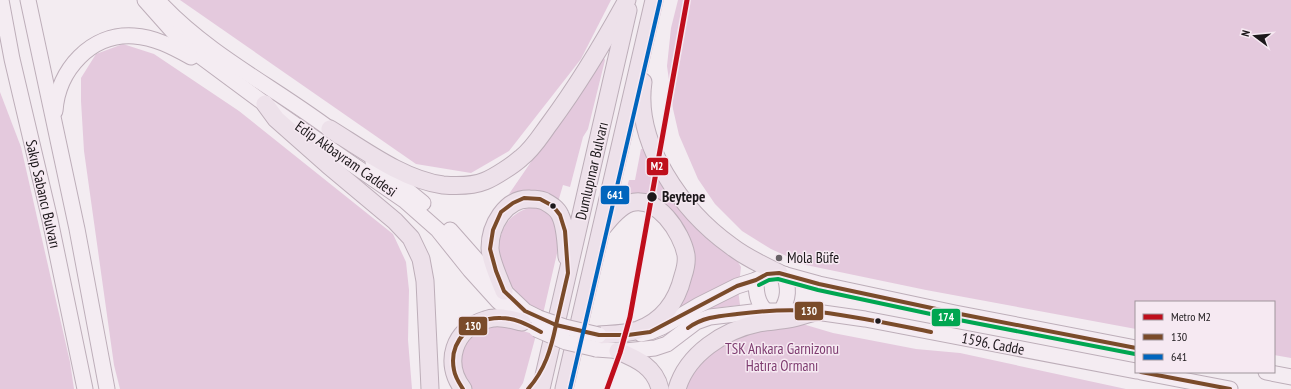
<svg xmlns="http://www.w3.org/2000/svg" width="1291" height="389" viewBox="0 0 1291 389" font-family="'PT Sans Narrow',sans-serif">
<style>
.green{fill:#e4c9dd}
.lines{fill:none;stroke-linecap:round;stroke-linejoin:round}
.primary-casing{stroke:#bdaeb9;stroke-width:17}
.highway-casing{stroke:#bdaeb9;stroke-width:19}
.primary{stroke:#f4ecf2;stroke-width:15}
.highway{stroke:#ede1ea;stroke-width:17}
.primary-bridge-casing{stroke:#bdaeb9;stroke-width:17;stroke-linecap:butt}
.primary-bridge{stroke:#f4ecf2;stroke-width:15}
.bus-1-casing{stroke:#f6e9f2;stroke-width:7}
.bus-2-casing{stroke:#f6e9f2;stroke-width:7}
.bus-3-casing{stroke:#f6e9f2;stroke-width:7}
.bus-1{stroke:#7a4b2a;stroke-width:4}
.bus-2{stroke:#0065bd;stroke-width:4}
.bus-3{stroke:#00a651;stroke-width:4}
.metro-1-casing{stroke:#f6e9f2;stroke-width:8}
.metro-1{stroke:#bf0e1c;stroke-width:5}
.stop-dot{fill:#1c181b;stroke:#f6e9f2;stroke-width:1.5}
.poi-dot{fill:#676266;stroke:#f6e9f2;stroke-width:1.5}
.labels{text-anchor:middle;stroke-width:3;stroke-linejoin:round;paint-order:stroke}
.street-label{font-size:15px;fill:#1c181b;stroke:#f6e9f2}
.stop-label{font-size:15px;font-weight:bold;fill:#1c181b;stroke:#f6e9f2;text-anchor:start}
.poi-label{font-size:15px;fill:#1c181b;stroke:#f6e9f2;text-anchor:start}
.park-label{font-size:15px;fill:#7e3c70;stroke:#f6e9f2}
.line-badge{stroke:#f6e9f2;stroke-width:1.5}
.badge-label{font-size:11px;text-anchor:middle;font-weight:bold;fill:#fff}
</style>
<rect width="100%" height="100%" fill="#f3ecf1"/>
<!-- green -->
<g class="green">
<path d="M180,0h431l-30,59 -72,92 -38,22 -55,-9z"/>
<path d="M678,0h613v358l-17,-3v-53h-138v27l-210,-39 -120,-25 -35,-16 -29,-18 -27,-27 -17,-25 -19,-44 -6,-26 -6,-43 4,-38z"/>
<path d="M123,44l31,10 85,57 154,123 13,28 3,28 -1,50 4,49h-292l-6,-24 -30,-214 -3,-50v-23l15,-24z"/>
<path d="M604,58l1,2 -17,69 -5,8 -13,50 -7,-2 -5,17c-21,-9 -25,-13 -49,-8l92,-134z"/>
<path d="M0,92l21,55 49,215 4,27h-74z"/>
<path d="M641,149h4l91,110 5,8 -1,9 -5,5 -62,31 13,-31 -15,-64 -49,-14 7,-23h6z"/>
<path d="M532,207l9,2 8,4 5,6 7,17 -18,78c-4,-2 -10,-4 -14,-7 -7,-6 -15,-15 -21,-22 -2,-4 -3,-10 -5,-15 -9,-28 -2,-55 29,-63z"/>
<path d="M738,290l2,15 -25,3 -18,5 -27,19 -10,4 -29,4z"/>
<path d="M501,324l35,11 -13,48 -4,6h-50l-10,-29 1,-11 15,-19z"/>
<path d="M782,325h24l27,8 83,16 44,4 166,36h-445l8,-16 31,-31z"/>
</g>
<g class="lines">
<defs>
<g id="primary">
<path d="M1,0l11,59 38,161 35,169"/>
<path d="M28,0l49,229 30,160"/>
<path d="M145,0l32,36 19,17 69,51 139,96 34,30 32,40 28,31 25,21"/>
<path d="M161,4c51,54 119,86 178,132"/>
<path d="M55,111c3,-41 36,-78 79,-75 20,1 39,11 57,21"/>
<path d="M373,162l50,41"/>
<path d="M450,230l54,61 21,20 14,7"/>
<path d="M756,280c0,12 1,23 10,31"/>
<path d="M781,311c8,-13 8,-23 3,-37"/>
<path d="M641,334l9,-2 12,-5 37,-22 38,-19 19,-6 11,-6 12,-1 40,11 136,29 181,35"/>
<path d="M596,349l29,2 30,-3 12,-4 29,-22 14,-5 51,-6h48l56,8 271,52"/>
<path d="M1141,372l89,17"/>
<path d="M1266,372l25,5"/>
</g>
<g id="highway">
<path d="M643,82c-9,62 39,129 88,164 14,11 31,19 48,27"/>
<path d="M265,104l11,15 52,46 67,56 16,17 10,21 4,22 5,108"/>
<path d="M330,129c34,21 74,51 113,56 13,1 30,1 42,-4 10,-4 28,-16 36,-23 12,-9 20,-23 29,-35 28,-38 54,-81 77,-123"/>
<path d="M504,291c-4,-10 -14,-32 -14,-43 0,-22 15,-50 40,-49 5,0 9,0 14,2 7,4 13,7 16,14 6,12 6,29 7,42"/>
<path d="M599,335c14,-1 27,-1 39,-5 25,-9 39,-29 45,-54 2,-6 4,-14 3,-21 -4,-22 -29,-61 -56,-52 -11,4 -20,15 -27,24"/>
<path d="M618,351c19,8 37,16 42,38"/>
<path d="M463,389c-20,-26 -9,-60 22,-69 3,-1 7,-2 9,-2 9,-1 19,2 28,4"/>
<path d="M541,389l87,-379"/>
<path d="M564,389l90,-389"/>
<path d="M677,389c10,-35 47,-59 82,-66 10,-2 20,-2 30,-4 9,-2 18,-5 27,-7"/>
</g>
</defs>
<!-- primary casing -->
<use href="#primary" class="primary-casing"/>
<!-- highway casing -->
<use href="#highway" class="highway-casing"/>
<!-- primary -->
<use href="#primary" class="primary"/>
<!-- highway -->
<use href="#highway" class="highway"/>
<defs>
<g id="primary-bridge">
<path d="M539,318l26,9 34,8"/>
<path d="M536,329l30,13 30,7"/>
</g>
</defs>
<!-- primary-bridge casing -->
<use href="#primary-bridge" class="primary-bridge-casing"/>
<!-- primary-bridge -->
<use href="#primary-bridge" class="primary-bridge"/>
<defs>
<g id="bus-1">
<path d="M524,198l16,1 13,7 7,9 5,16 3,42 -12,52 -31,-14 -21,-20 -8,-20 -6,-22 3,-19 8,-18 12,-9z"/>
<path d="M556,325l43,10h29l22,-3 87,-46 19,-6 11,-6 12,-1 40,11 136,29 181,35"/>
<path d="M688,328c15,-11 31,-12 49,-14 24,-3 49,-5 73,-3 41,4 81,13 121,21"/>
<path d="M1141,372l89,17"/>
<path d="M463,389c-4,-6 -8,-12 -9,-19 -6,-29 19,-53 47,-52 15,0 27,7 40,14"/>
<path d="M528,389c17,-19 23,-40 28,-64"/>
</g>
<path id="bus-2" d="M570,389l90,-388"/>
<path id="bus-3" d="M759,285l10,-5 9,-1 40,11 136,29 181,35"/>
</defs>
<!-- bus-1 casing -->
<use href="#bus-1" class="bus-1-casing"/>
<!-- bus-2 casing -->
<use href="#bus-2" class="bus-2-casing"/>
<!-- bus-3 casing -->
<use href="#bus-3" class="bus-3-casing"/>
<!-- bus-1 -->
<use href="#bus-1" class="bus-1"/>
<!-- bus-2 -->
<use href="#bus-2" class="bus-2"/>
<!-- bus-3 -->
<use href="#bus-3" class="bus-3"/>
<defs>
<path id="metro-1" d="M607,389l13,-36 10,-36 57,-317"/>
</defs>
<!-- metro-1 casing -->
<use href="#metro-1" class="metro-1-casing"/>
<!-- metro-1 -->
<use href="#metro-1" class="metro-1"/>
</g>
<!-- markers -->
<g class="stop-dot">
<circle cx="652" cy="197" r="5.5"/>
<circle cx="553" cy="206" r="3.5"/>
<circle cx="878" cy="321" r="3.5"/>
</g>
<circle class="poi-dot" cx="779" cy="258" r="4"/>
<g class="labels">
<!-- street labels -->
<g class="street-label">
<text transform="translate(346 159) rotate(35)" y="5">Edip Akbayram Caddesi</text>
<text transform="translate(592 171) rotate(-77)" y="5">Dumlupınar Bulvarı</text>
<text transform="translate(43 194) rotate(77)" y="5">Sakıp Sabancı Bulvarı</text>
<text transform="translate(993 344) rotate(11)" y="5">1596. Cadde</text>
</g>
<!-- stop labels -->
<g class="stop-label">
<text x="662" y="202">Beytepe</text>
</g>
<!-- poi labels -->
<g class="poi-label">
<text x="787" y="263">Mola Büfe</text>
</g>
<!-- park labels -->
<g class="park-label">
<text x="782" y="354">TSK Ankara Garnizonu<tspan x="782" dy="17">Hatıra Ormanı</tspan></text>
</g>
</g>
<g class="line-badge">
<rect x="646" y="157" width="23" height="19" rx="4" fill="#bf0e1c"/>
<rect x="600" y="185" width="30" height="20" rx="4" fill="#0065bd"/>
<rect x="794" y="301" width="30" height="20" rx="4" fill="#7a4b2a"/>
<rect x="931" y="308" width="30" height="19" rx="4" fill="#00a651"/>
<rect x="458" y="316" width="30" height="20" rx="4" fill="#7a4b2a"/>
</g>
<g class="badge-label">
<text x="657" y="170">M2</text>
<text x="615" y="199">641</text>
<text x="809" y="315">130</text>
<text x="946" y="321">174</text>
<text x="473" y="330">130</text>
</g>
<!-- legend -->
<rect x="1135" y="301" width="140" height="72" fill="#f6e9f2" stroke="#9f959c"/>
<rect x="1143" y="314" width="20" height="6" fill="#bf0e1c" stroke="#9f959c"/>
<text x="1171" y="321" font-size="12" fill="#1c181b">Metro M2</text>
<rect x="1143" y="334" width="20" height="6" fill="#7a4b2a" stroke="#9f959c"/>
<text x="1171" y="341" font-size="12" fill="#1c181b">130</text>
<rect x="1143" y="354" width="20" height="6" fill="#0065bd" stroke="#9f959c"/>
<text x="1171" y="361" font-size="12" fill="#1c181b">641</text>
<!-- north arrow -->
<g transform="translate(1255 36) rotate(286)" stroke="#f6e9f2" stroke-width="3" paint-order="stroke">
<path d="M0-3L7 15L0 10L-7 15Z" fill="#1c181b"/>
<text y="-6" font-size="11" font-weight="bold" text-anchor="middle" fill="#1c181b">N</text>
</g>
</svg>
